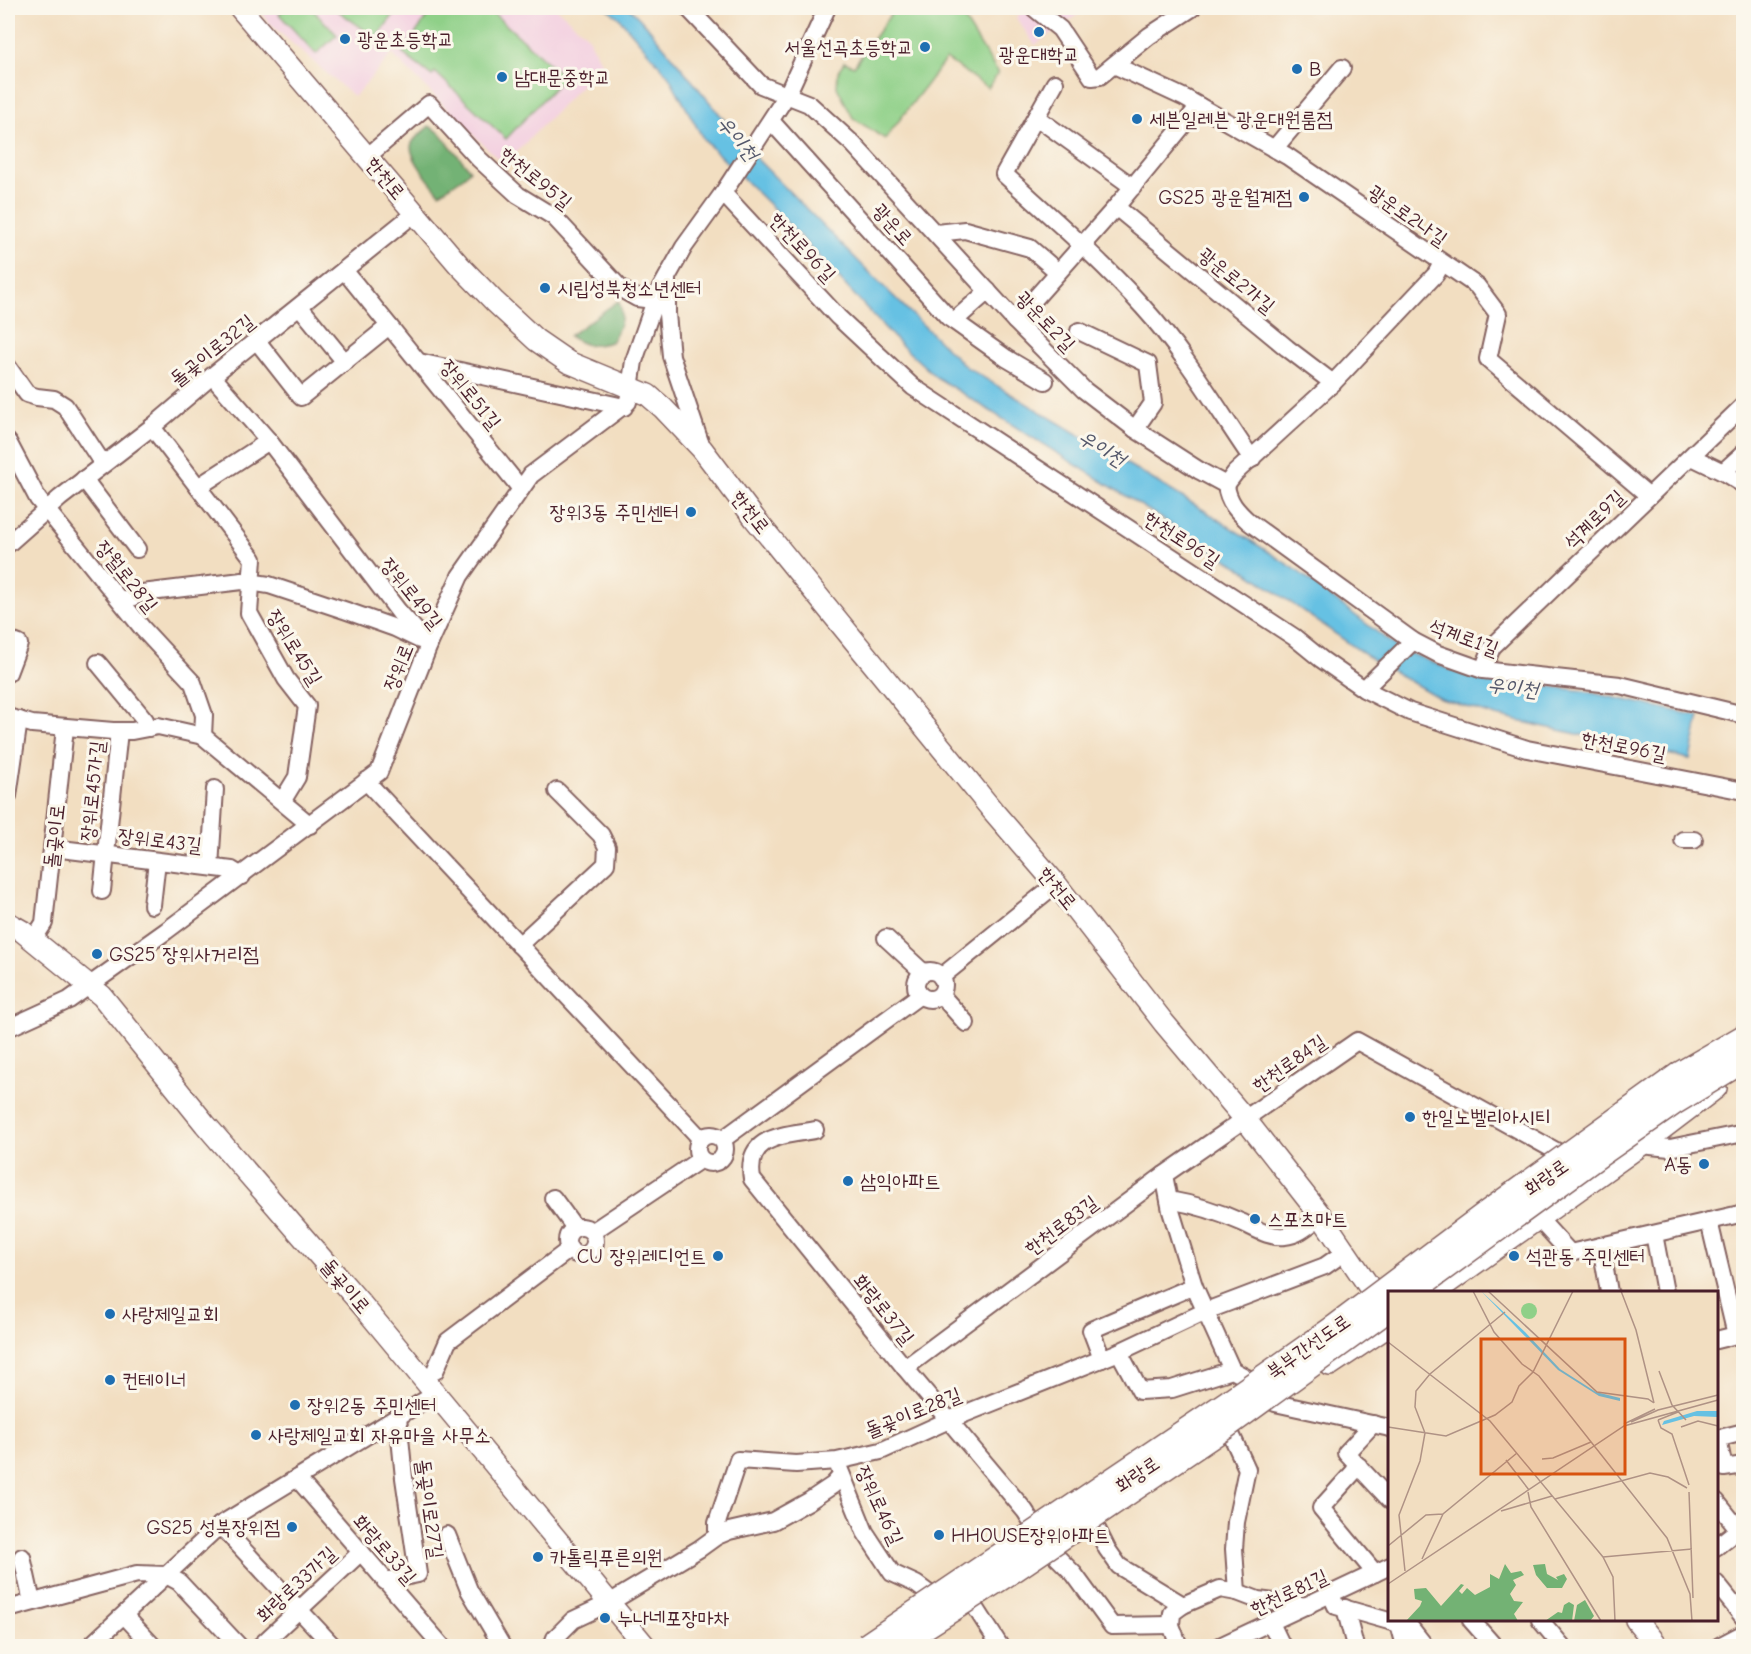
<svg xmlns="http://www.w3.org/2000/svg" width="1751" height="1654" viewBox="0 0 1751 1654" font-family="'Comic Neue','Poor Story',sans-serif">
<style>
.built{fill:#f3cfe0}
.green{fill:#8fd088;stroke:#6c785a;stroke-width:1.5}
.forest{fill:#73b274;stroke:#5e6850;stroke-width:1.5}
.water{fill:#66c1e3;stroke:#587087;stroke-width:1.5}
.lines{fill:none;stroke-linecap:round;stroke-linejoin:round}
.minor-casing{stroke:#856260;stroke-width:20}
.major-casing{stroke:#856260;stroke-width:24}
.minor{stroke:#fff;stroke-width:16}
.major{stroke:#fff;stroke-width:21}
.highway-bridge-casing{stroke:#856260;stroke-width:27;stroke-linecap:butt}
.highway-bridge{stroke:#fff;stroke-width:24}
.poi-dot{fill:#1f6fb2;stroke:#fbf7ec;stroke-width:2}
.labels{text-anchor:middle;stroke-width:6;stroke-linejoin:round;paint-order:stroke}
.poi-label{font-size:20px;fill:#4a1f2b;stroke:#fbf7ec;text-anchor:start}
.street-label{font-size:20px;fill:#4a1f2b;stroke:#fbf7ec}
.water-label{font-size:21px;font-style:italic;fill:#54586b;stroke:#fbf7ec}
.inset-road{fill:none;stroke:#af9285;stroke-width:1.5}
.view{fill:#d8530f;fill-opacity:0.15;stroke:#d8530f;stroke-width:3}
.inset-edge{fill:none;stroke:#4a1f2b;stroke-width:3}
</style>
<rect width="100%" height="100%" fill="#fbf7ec"/>
<filter id="ink" filterUnits="userSpaceOnUse"><feTurbulence type="fractalNoise" baseFrequency=".0167" numOctaves="2"/><feDisplacementMap in="SourceGraphic" scale="12" xChannelSelector="R" yChannelSelector="G"/><feConvolveMatrix kernelMatrix="1 2 1 2 8 2 1 2 1" color-interpolation-filters="sRGB"/></filter>
<filter id="wash" filterUnits="userSpaceOnUse"><feTurbulence type="fractalNoise" baseFrequency=".008" numOctaves="4" result="noise"/><feDisplacementMap in="SourceGraphic" scale="24" xChannelSelector="R" yChannelSelector="G"/><feGaussianBlur stdDeviation="1.35" result="paint"/><feColorMatrix in="noise" values="0 0 0 0 0 0 0 0 0 0 0 0 0 0 0 0 0 1.4 0 .05"/><feComposite in="paint" operator="in"/></filter>
<g filter="url(#wash)">
<rect width="100%" height="100%" fill="#f2dec1"/>
<!-- built -->
<g class="built">
<path d="M259,8h297l31,27 15,29 -98,101 -112,-111 -38,43 -85,-74z"/>
<path d="M1024,8h63l-52,37 -19,-27z"/>
</g>
<!-- green -->
<g class="green">
<path d="M286,8h25l26,27 -21,19 -37,-40z"/>
<path d="M334,8h65l-23,30z"/>
<path d="M433,8h17l11,8 32,-3 71,64 -58,62 -71,-67 -3,4 -30,-23z"/>
<path d="M895,8h62l41,65 -10,15 -42,-29 -61,80 -32,-21 -16,-31 1,-15 6,-10 10,4z"/>
</g>
<!-- forest -->
<g class="forest">
<path d="M429,126l10,6 31,38 -5,6 -25,17c-8,-8 -34,-39 -28,-50 3,-6 12,-12 17,-17z"/>
<path d="M618,301c8,13 1,29 -7,41 -19,5 -25,5 -42,-6z"/>
</g>
<!-- water -->
<path class="water" d="M607,8h22l18,18 108,131 128,129 83,81 239,144 90,58 103,79 65,27 121,16 115,25 -9,43 -194,-43 -55,-17 -68,-39 -123,-86 -314,-197 -38,-35 -117,-126 -77,-76 -36,-65 -49,-57z"/>
</g>
<g filter="url(#ink)">
<g class="lines">
<defs>
<g id="minor">
<path d="M688,8l73,77 48,19 44,40 162,177 69,69 51,39 65,42 26,14"/>
<path d="M1034,8l26,21 32,48 8,-1 49,-40 43,-28"/>
<path d="M1114,65l71,33 102,58 190,130 21,28 -10,45 161,137"/>
<path d="M1055,83l-51,91c47,43 96,85 139,133 42,46 74,101 109,152"/>
<path d="M1036,117l97,70"/>
<path d="M771,121l177,196 6,4 34,-30"/>
<path d="M1274,149l68,-81"/>
<path d="M368,156l61,-52 50,55 39,36 36,22 67,72 16,9 8,1 12,-4"/>
<path d="M723,193l115,124 75,70 381,250 27,22 43,30 46,23 117,37 217,42"/>
<path d="M1116,207l171,141 46,35"/>
<path d="M936,233l29,-3 65,18 28,24"/>
<path d="M344,270l177,219"/>
<path d="M667,278v36l4,42 30,89"/>
<path d="M300,307l45,55"/>
<path d="M954,321l52,37 39,23"/>
<path d="M1015,321l101,-114 83,-101"/>
<path d="M1079,331l69,33 5,39 -18,26"/>
<path d="M257,341l44,56 88,-71"/>
<path d="M419,362l205,45"/>
<path d="M8,367l19,27 10,3 17,2 11,7 38,58"/>
<path d="M212,376l57,65 130,171 30,33"/>
<path d="M152,427l101,132 -4,54 37,66 21,27 -10,71 -14,23"/>
<path d="M8,442l30,57 105,130 50,54 11,32 -1,21"/>
<path d="M1692,457l31,15 21,13"/>
<path d="M1723,472l21,-19"/>
<path d="M84,479l53,70"/>
<path d="M1226,485c2,17 11,26 23,37l164,119 25,13 45,16 137,15 124,30"/>
<path d="M1226,485l9,-12 98,-90 103,-109 6,-11"/>
<path d="M198,487l71,-46"/>
<path d="M8,544l52,-46 92,-71 60,-51 203,-163"/>
<path d="M122,602l20,-9 100,-12 27,4 78,26 48,17 25,12"/>
<path d="M8,640l11,4 -11,29"/>
<path d="M98,663l47,57 3,8"/>
<path d="M1483,670l9,-23 252,-242"/>
<path d="M1364,689l49,-48"/>
<path d="M8,717l24,7 81,7h19l26,-5 45,10 107,89"/>
<path d="M366,781l335,358"/>
<path d="M8,796l11,-76"/>
<path d="M1683,840h11"/>
<path d="M53,848l179,22 10,6"/>
<path d="M210,867l5,-78"/>
<path d="M102,891l17,-160"/>
<path d="M152,905l5,-44"/>
<path d="M886,938l38,35"/>
<path d="M33,940l11,-17 21,-195"/>
<path d="M519,945l87,-81 1,-17 -6,-12 -44,-44"/>
<circle cx="930" cy="985" r="14"/>
<path d="M941,977l115,-93"/>
<path d="M941,995l25,28"/>
<path d="M8,1028l61,-28 97,-69 213,-159 50,-127 31,-69 71,-101 97,-73 6,-41 23,-66 27,-48 39,-54 64,-98 40,-87"/>
<path d="M815,1130c-32,6 -70,5 -63,49l153,189 120,143 18,28"/>
<circle cx="711" cy="1149" r="14"/>
<path d="M722,1140l198,-145"/>
<path d="M1641,1145l29,3 74,-15"/>
<path d="M1164,1175l7,36 23,75 38,84"/>
<path d="M553,1198l22,30"/>
<path d="M1169,1200c23,4 50,12 72,22 14,6 28,16 44,14 14,-1 25,-12 36,-20"/>
<path d="M1539,1219l31,34 174,-40"/>
<path d="M1709,1221l27,114"/>
<circle cx="581" cy="1241" r="14"/>
<path d="M592,1232l109,-73"/>
<path d="M1654,1234l11,58"/>
<path d="M1601,1246l8,46"/>
<path d="M1716,1340l28,-7"/>
<path d="M1119,1352l21,39 32,-2 60,-19 32,17"/>
<path d="M1102,1359l-11,-29 103,-44"/>
<path d="M905,1368l259,-193 193,-134 217,120"/>
<path d="M435,1371l13,-30 122,-92"/>
<path d="M1275,1403l115,25"/>
<path d="M1373,1424l-27,29 44,47"/>
<path d="M1230,1432l17,37 -11,53 -2,27 3,43"/>
<path d="M1716,1439l28,-7"/>
<path d="M1718,1439l6,29 20,-3"/>
<path d="M1359,1466l-38,42 54,65"/>
<path d="M839,1468l26,64 27,41 24,11 27,20"/>
<path d="M297,1478l145,168"/>
<path d="M1716,1501l28,35"/>
<path d="M1093,1521l14,28 12,17 64,39 37,-16 17,3 21,8 50,6"/>
<path d="M220,1525l113,121"/>
<path d="M447,1535l22,55 33,56"/>
<path d="M717,1536v-13l21,-63 58,4 41,-3 44,-10 68,-31 170,-68 87,-41 119,-45 20,-14"/>
<path d="M1716,1547l28,-22"/>
<path d="M1049,1549l25,25 38,52 59,-1"/>
<path d="M22,1557l10,45"/>
<path d="M385,1581l33,-7 -14,-96 -6,-61"/>
<path d="M1716,1583l28,35"/>
<path d="M1331,1595l5,11 74,21 15,19"/>
<path d="M972,1602l28,44"/>
<path d="M1345,1608l10,38"/>
<path d="M8,1609l129,-35 29,1 13,7 60,64"/>
<path d="M124,1615l29,31"/>
<path d="M1471,1620l23,26"/>
<path d="M1540,1620l22,26"/>
<path d="M1271,1623l11,23"/>
<path d="M1399,1624l6,22"/>
<path d="M90,1646l130,-121 215,-131"/>
<path d="M260,1646l101,-94"/>
<path d="M552,1646l3,-8 18,-18 36,-17 90,-54 18,-13 12,-5 44,-10 36,-20 24,-16 8,-9"/>
<path d="M1179,1646l-8,-21 1,-12 11,-8"/>
<path d="M1220,1646l170,-80"/>
<path d="M1719,1646l25,-13"/>
</g>
<g id="major">
<path d="M240,8l219,257 36,37 41,38 32,22 80,33 15,13 39,41 53,70 238,292 63,73 108,139 81,96 76,97 64,94"/>
<path d="M8,923l14,8 80,65 103,128 157,181 283,341"/>
<path d="M1435,1292l206,-147 75,-57"/>
<path d="M1330,1365l60,-40"/>
<path d="M1636,1620l21,26"/>
</g>
</defs>
<!-- minor casing -->
<use href="#minor" class="minor-casing"/>
<!-- major casing -->
<use href="#major" class="major-casing"/>
<!-- minor -->
<use href="#minor" class="minor"/>
<!-- major -->
<use href="#major" class="major"/>
<defs>
<g id="highway-bridge">
<path d="M1411,1292l188,-137 76,-53 69,-42"/>
<path d="M866,1646l361,-243 108,-76 149,-112 196,-141 64,-37"/>
<path d="M895,1646l117,-75 213,-144 165,-119"/>
</g>
</defs>
<!-- highway-bridge casing -->
<use href="#highway-bridge" class="highway-bridge-casing"/>
<!-- highway-bridge -->
<use href="#highway-bridge" class="highway-bridge"/>
</g>
</g>
<!-- markers -->
<g class="poi-dot">
<circle cx="1039" cy="32" r="6"/>
<circle cx="345" cy="39" r="6"/>
<circle cx="925" cy="47" r="6"/>
<circle cx="1297" cy="69" r="6"/>
<circle cx="502" cy="77" r="6"/>
<circle cx="1137" cy="119" r="6"/>
<circle cx="1304" cy="197" r="6"/>
<circle cx="545" cy="288" r="6"/>
<circle cx="691" cy="512" r="6"/>
<circle cx="97" cy="954" r="6"/>
<circle cx="1410" cy="1117" r="6"/>
<circle cx="1704" cy="1164" r="6"/>
<circle cx="848" cy="1181" r="6"/>
<circle cx="1255" cy="1219" r="6"/>
<circle cx="718" cy="1256" r="6"/>
<circle cx="1514" cy="1256" r="6"/>
<circle cx="110" cy="1314" r="6"/>
<circle cx="110" cy="1380" r="6"/>
<circle cx="295" cy="1405" r="6"/>
<circle cx="256" cy="1435" r="6"/>
<circle cx="292" cy="1527" r="6"/>
<circle cx="939" cy="1535" r="6"/>
<circle cx="538" cy="1557" r="6"/>
<circle cx="605" cy="1618" r="6"/>
</g>
<g class="labels">
<!-- poi labels -->
<g class="poi-label">
<text x="357" y="46">광운초등학교</text>
<text x="913" y="54" text-anchor="end">서울선곡초등학교</text>
<text x="1039" y="61" text-anchor="middle">광운대학교</text>
<text x="1309" y="76">B</text>
<text x="514" y="84">남대문중학교</text>
<text x="1149" y="126">세븐일레븐 광운대원룸점</text>
<text x="1292" y="204" text-anchor="end">GS25 광운월계점</text>
<text x="557" y="295">시립성북청소년센터</text>
<text x="679" y="519" text-anchor="end">장위3동 주민센터</text>
<text x="109" y="961">GS25 장위사거리점</text>
<text x="1422" y="1124">한일노벨리아시티</text>
<text x="1692" y="1171" text-anchor="end">A동</text>
<text x="860" y="1188">삼익아파트</text>
<text x="1267" y="1226">스포츠마트</text>
<text x="706" y="1263" text-anchor="end">CU 장위레디언트</text>
<text x="1526" y="1263">석관동 주민센터</text>
<text x="122" y="1321">사랑제일교회</text>
<text x="122" y="1387">컨테이너</text>
<text x="307" y="1412">장위2동 주민센터</text>
<text x="268" y="1442">사랑제일교회 자유마을 사무소</text>
<text x="280" y="1534" text-anchor="end">GS25 성북장위점</text>
<text x="951" y="1542">HHOUSE장위아파트</text>
<text x="550" y="1564">카톨릭푸른의원</text>
<text x="617" y="1625">누나네포장마차</text>
</g>
<!-- street labels -->
<g class="street-label">
<text transform="translate(386 178) rotate(50)" y="7">한천로</text>
<text transform="translate(536 178) rotate(39)" y="7">한천로95길</text>
<text transform="translate(1408 215) rotate(35)" y="7">광운로2나길</text>
<text transform="translate(893 224) rotate(48)" y="7">광운로</text>
<text transform="translate(803 247) rotate(47)" y="7">한천로96길</text>
<text transform="translate(1237 280) rotate(39)" y="7">광운로2가길</text>
<text transform="translate(1046 321) rotate(46)" y="7">광운로2길</text>
<text transform="translate(212 350) rotate(-39)" y="7">돌곶이로32길</text>
<text transform="translate(471 394) rotate(51)" y="7">장위로51길</text>
<text transform="translate(751 512) rotate(52)" y="7">한천로</text>
<text transform="translate(1594 519) rotate(-44)" y="7">석계로9길</text>
<text transform="translate(1182 539) rotate(33)" y="7">한천로96길</text>
<text transform="translate(127 576) rotate(51)" y="7">장월로28길</text>
<text transform="translate(412 593) rotate(51)" y="7">장위로49길</text>
<text transform="translate(1464 637) rotate(20)" y="7">석계로1길</text>
<text transform="translate(295 647) rotate(58)" y="7">장위로45길</text>
<text transform="translate(398 667) rotate(-68)" y="7">장위로</text>
<text transform="translate(1624 746) rotate(11)" y="7">한천로96길</text>
<text transform="translate(92 791) rotate(-84)" y="7">장위로45가길</text>
<text transform="translate(54 836) rotate(-84)" y="7">돌곶이로</text>
<text transform="translate(160 840) rotate(7)" y="7">장위로43길</text>
<text transform="translate(1058 888) rotate(51)" y="7">한천로</text>
<text transform="translate(1289 1063) rotate(-35)" y="7">한천로84길</text>
<text transform="translate(1546 1177) rotate(-35)" y="7">화랑로</text>
<text transform="translate(1061 1225) rotate(-37)" y="7">한천로83길</text>
<text transform="translate(346 1286) rotate(50)" y="7">돌곶이로</text>
<text transform="translate(884 1309) rotate(51)" y="7">화랑로37길</text>
<text transform="translate(1308 1346) rotate(-35)" y="7">북부간선도로</text>
<text transform="translate(913 1412) rotate(-22)" y="7">돌곶이로28길</text>
<text transform="translate(1137 1474) rotate(-34)" y="7">화랑로</text>
<text transform="translate(880 1505) rotate(65)" y="7">장위로46길</text>
<text transform="translate(430 1509) rotate(82)" y="7">돌곶이로27길</text>
<text transform="translate(385 1549) rotate(49)" y="7">화랑로33길</text>
<text transform="translate(296 1584) rotate(-43)" y="7">화랑로33가길</text>
<text transform="translate(1289 1592) rotate(-25)" y="7">한천로81길</text>
</g>
<!-- water labels -->
<g class="water-label">
<text transform="translate(738 138) rotate(51)" y="7">우이천</text>
<text transform="translate(1102 448) rotate(32)" y="7">우이천</text>
<text transform="translate(1513 687) rotate(7)" y="7">우이천</text>
</g>
</g>
<!-- overview -->
<g transform="translate(1388 1291)">
<rect width="330" height="330" fill="#f2dec1"/>
<path d="M133 20a8 8 0 1 1 16 0a8 8 0 1 1-16 0Z" fill="#8fd088"/>
<path d="M117,273l6,9 10,-2 3,4 -11,5 3,5 -6,9 4,7 9,1 -9,12 4,7h-112l14,-15 2,-5 -7,-2 -1,-10 12,-1 15,18 20,-22 3,1 -5,6 3,3 5,-6 8,7 15,-8v-13l9,5zM157,273l2,10 11,6 -2,-3 8,-3 3,5 -5,9h-15l-11,-13 -3,-10zM197,309l9,16 -4,5h-16l3,-16zM181,311l5,3 -2,16h-27l13,-9 4,1 2,-8z" fill="#73b274"/>
<path d="M93,0l44,41 35,37 36,23 24,6v3l-21,-5 -41,-26zM309,120h20l1,6 -24,-1 -32,9 2,-4z" fill="#66c1e3"/>
<path class="inset-road" d="M85,0l21,41 28,32 17,12 128,162 23,56 2,27M100,0l109,101 51,7 6,4M233,0l15,39 18,73M0,51l102,79 113,136 10,20 2,44M271,80l13,34 14,15M270,129l20,-8M270,129l3,8 11,6 17,51M243,131l27,-12 60,-15M236,133l31,-15M0,136l58,9 49,-21 17,-13 7,-16 14,-14 40,-81M293,136l17,-6 20,5M154,168l11,-1 38,-16M118,169l23,30M140,201l3,15 70,114M301,201l4,106M167,208l95,-26 18,4 19,11M113,220l51,-15M0,255l38,-31 17,-1M215,266l89,-8M34,268l21,-45 74,-61M17,280l-6,-56 21,-54 5,-28 -10,-26 1,-16 14,-17 75,-62M0,293l236,-158 94,-26"/>
<path class="view" d="M93,48h144v135h-144z"/>
<rect width="330" height="330" class="inset-edge"/>
</g>
<!-- margin -->
<rect width="1751" height="1654" fill="none" stroke="#fbf7ec" stroke-width="30"/>
</svg>
